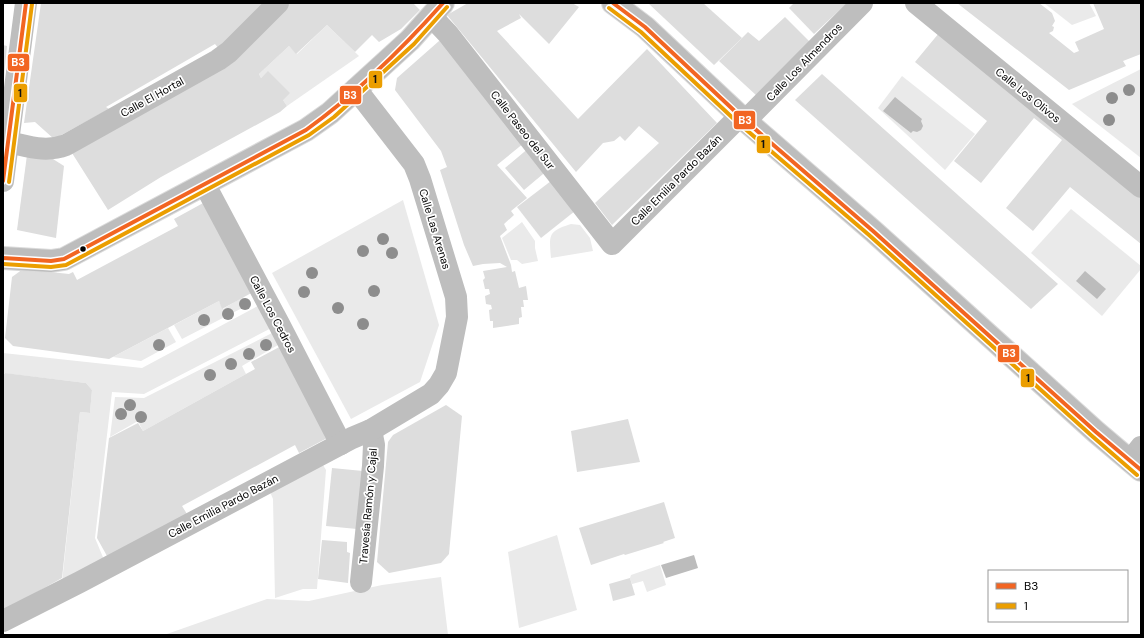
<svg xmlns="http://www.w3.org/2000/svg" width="1144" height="638" viewBox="0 0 1144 638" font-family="'DM Sans',sans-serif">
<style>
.green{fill:#eaeaea}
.water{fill:#bcbcbc}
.building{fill:#ddd}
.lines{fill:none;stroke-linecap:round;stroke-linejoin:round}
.major-casing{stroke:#dbdbdb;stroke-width:24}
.minor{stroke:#bebebe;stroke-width:22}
.major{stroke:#bdbdbd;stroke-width:22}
.bus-1-casing{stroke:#fff;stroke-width:7}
.bus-2-casing{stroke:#fff;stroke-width:7}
.bus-1{stroke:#f26522;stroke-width:4}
.bus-2{stroke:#eb9e00;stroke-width:4}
.tree{fill:#8d8d8d}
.bus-dot{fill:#000;stroke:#fff;stroke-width:1.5}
.labels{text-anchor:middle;stroke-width:3.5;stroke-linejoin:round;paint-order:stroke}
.street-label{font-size:11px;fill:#000;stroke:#fff}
.line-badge{stroke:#fff;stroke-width:1.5}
.badge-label{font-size:11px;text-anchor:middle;font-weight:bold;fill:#fff}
.pale-badge-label{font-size:11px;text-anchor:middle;font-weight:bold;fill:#111}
</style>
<rect width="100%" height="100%" fill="#fff"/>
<!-- green -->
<g class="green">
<path d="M1044,3h45l7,13 -24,9z"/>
<path d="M327,25l32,31 -72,50 -4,-6 -15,-28 -7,6 -2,-4 30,-28 8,8z"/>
<path d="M1141,69v89l-69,-54z"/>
<path d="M902,76l73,58 -30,36 -67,-62z"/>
<path d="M403,200l36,125 -19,57 -69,37 -79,-146z"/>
<path d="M1071,209l70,57v3l-39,47 -71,-63z"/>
<path d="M522,222l13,19v7l3,13 -16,3 -5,-4h-6l-9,-22z"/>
<path d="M571,224l9,1 10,13 3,13 -42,7c-2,-23 -3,-27 20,-34z"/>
<path d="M243,297l5,8 -66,34 -8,-14 45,-24 4,8z"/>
<path d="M267,301l12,23 -135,70 -32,-2 -17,146 12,29 -46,25 19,-180 10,1 2,-23 -6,-7 -83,-10v-20l139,15z"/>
<path d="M168,328l8,14 -35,19 -28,-4z"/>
<path d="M272,333l6,12 -36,21 4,8 -103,57 -5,-10 -28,16 5,-40 29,1z"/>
<path d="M320,460l6,10 -9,119h-14l-28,9 -2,-99 -5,-12z"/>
<path d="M557,535l20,75 -58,18 -11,-76z"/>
<path d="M660,565l6,20 -19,7 -4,-11 -11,3 -2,-6 1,-3z"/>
<path d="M441,577l7,58h-284l103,-36 42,2 73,-16z"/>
</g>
<!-- water -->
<g class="water">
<path d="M895,97l27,22 -1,2 2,5 -2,4 -4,2 -4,-1 -2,2 -28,-22z"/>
<path d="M1085,271l21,18 -9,10 -21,-18z"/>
<path d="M694,555l4,13 -32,10 -5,-13z"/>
</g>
<!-- building -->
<g class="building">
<path d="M41,3h223l-45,46 -4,-5 -109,63 3,2 -55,30 -19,-17 -11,1z"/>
<path d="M290,3h123l7,7 -19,19 -22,13 -7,-7 -17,17 -28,-27 -31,29 -7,-8 -30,28 2,4 7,-7 22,22 -7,7 4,6 -7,6 -119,65 -53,33 -36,-57 159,-91z"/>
<path d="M468,3h104l7,4 -30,37 -30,-30 2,4 -24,13 81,88 69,-70 70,74 -105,102 -17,-22 64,-60 -20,-17 -14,15 -5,-5 -6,5 -11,2 -27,29 -129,-157z"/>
<path d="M648,3h55l39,35 -28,27z"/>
<path d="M794,3h53l-33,31 -25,-26z"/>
<path d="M957,3h82l13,10 3,8 -3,5 2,1 -1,4 -4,2 25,20 5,-2 -4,-9 29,-13 -11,-26h48v51l-18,7 3,5 -57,24z"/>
<path d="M785,17l25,25 -53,54 -38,-35 29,-29 11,9z"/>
<path d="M939,33l202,163v48l-71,-57 -37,44 -27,-23 56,-68 -28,-22 -53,65 -27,-22 33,-40 -72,-59z"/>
<path d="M439,41l10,1 75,101 -27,22 30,33 -16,13 3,4 -10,9 3,6 -7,6 11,29 1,7 3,-1 4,17 7,-2 2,14h-5l1,7h-3l1,10 -3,1v6l-26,4v-7h-3l-1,-11 3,-1 -1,-4 -5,-1 -1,-8 5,-2 -1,-5h-4l-2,-9 2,-2 -2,-7 24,-4 -7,-4 -17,1 -10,2 -9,-21 -24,-75 7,-3 -6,-16 -46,-61 2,-12z"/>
<path d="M3,45l4,1 -3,31h-1z"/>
<path d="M822,74l236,210 -27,25 -236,-209z"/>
<path d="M530,147l19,22 -25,21 -19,-22z"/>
<path d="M27,155l26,4 11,7 -8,72 -39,-8z"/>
<path d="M551,181l24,30 -34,27 -24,-31z"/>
<path d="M205,202l50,89 -33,18 -3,-8 -110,58 -96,-13 -8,-8 7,-61 11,-8 46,5 4,-2 4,8 101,-54 -4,-7z"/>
<path d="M285,344l48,91 -34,18 -4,-8 -113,61 5,8 -80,42 -10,-18 12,-100 29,-15 5,8 112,-62 -4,-7z"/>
<path d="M5,373l81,10 6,7 -2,23 -10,-1 -18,166 -59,33v-236z"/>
<path d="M446,405l16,11 -13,138 -8,9 -52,10 -12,-11 11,-120 5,-7z"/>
<path d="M628,419l12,43 -63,10 -6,-41z"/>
<path d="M332,468l31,3 -6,58 -31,-3z"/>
<path d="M664,502l11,36 -12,4 1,1 -39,12 -1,-1 -33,11 -12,-37z"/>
<path d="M322,540l25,2v10l3,1 -2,30 -30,-4z"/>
<path d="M630,578l5,17 -22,6 -4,-17z"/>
</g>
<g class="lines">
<defs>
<g id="major">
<path d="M613,3l32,24 95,89 133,115 223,201 45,38"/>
<path d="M3,258l48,3 13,-2 242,-129 24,-17 80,-73 33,-37"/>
</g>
</defs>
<!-- major casing -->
<use href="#major" class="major-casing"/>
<!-- minor -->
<g class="minor">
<path d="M916,3l225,184"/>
<path d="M432,17l16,17 164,210 128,-128"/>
<path d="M746,120l116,-117"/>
<path d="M8,142c20,4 37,11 58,3l152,-85 11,-8 49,-49"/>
<path d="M3,181l23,-178"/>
<path d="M205,185l74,139 62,120"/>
<path d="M1130,461l11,-14"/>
<path d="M361,582l12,-116 1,-21 -3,-15"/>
<path d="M3,621l77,-39 272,-144 19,-8 60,-36 8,-9 7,-12 11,-56 -1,-20 -36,-118 -6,-15 -58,-75"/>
</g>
<!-- major -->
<use href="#major" class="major"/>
<defs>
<g id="bus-1">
<path d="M613,3l32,24 95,89 133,115 223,201 45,38"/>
<path d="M3,181l23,-178"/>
<path d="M3,258l48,3 13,-2 242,-129c50,-36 96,-81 137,-127"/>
</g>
<g id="bus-2">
<path d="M609,8l32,24 95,89 133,114 223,201 45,39"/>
<path d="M9,182l23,-178"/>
<path d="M3,264l48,3 15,-2 243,-130 25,-18 80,-73 33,-37"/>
</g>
</defs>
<!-- bus-1 casing -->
<use href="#bus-1" class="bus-1-casing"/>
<!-- bus-2 casing -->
<use href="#bus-2" class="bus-2-casing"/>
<!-- bus-1 -->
<use href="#bus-1" class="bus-1"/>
<!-- bus-2 -->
<use href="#bus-2" class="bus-2"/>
</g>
<!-- trees -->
<g class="tree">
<circle cx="1129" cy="90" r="6"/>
<circle cx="1112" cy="98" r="6"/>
<circle cx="1109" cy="120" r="6"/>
<circle cx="383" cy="239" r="6"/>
<circle cx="363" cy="251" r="6"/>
<circle cx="392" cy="253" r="6"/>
<circle cx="312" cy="273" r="6"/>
<circle cx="374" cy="291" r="6"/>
<circle cx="304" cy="292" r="6"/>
<circle cx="245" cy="304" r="6"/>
<circle cx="338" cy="308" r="6"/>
<circle cx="228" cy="314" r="6"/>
<circle cx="204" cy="320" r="6"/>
<circle cx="363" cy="324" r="6"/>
<circle cx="159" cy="345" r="6"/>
<circle cx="266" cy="345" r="6"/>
<circle cx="249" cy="354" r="6"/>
<circle cx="231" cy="364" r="6"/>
<circle cx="210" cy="375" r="6"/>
<circle cx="130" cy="405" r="6"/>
<circle cx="121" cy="414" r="6"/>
<circle cx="141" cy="417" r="6"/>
</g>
<!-- markers -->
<circle class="bus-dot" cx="83" cy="249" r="3.5"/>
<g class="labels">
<!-- street labels -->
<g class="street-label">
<text transform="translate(804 62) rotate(-46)" y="4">Calle Los Almendros</text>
<text transform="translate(1028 95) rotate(39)" y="4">Calle Los Olivos</text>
<text transform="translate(152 97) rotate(-29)" y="4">Calle El Hortal</text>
<text transform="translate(523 130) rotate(52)" y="4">Calle Paseo del Sur</text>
<text transform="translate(676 180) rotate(-45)" y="4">Calle Emilia Pardo Bazán</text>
<text transform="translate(435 229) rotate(73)" y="4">Calle Las Arenas</text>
<text transform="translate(273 314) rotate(62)" y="4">Calle Los Cedros</text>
<text transform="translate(223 506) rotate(-28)" y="4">Calle Emilia Pardo Bazán</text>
<text transform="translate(368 506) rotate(-85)" y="4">Travesía Ramón y Cajal</text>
</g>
</g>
<g class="line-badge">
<rect x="7" y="53" width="23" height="19" rx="4" fill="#f26522"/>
<rect x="368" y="70" width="15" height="19" rx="4" fill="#eb9e00"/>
<rect x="13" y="83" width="15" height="20" rx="4" fill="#eb9e00"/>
<rect x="339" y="85" width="23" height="20" rx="4" fill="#f26522"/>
<rect x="733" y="110" width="23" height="20" rx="4" fill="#f26522"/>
<rect x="756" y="135" width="15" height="19" rx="4" fill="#eb9e00"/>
<rect x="997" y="344" width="23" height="19" rx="4" fill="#f26522"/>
<rect x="1020" y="368" width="15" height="20" rx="4" fill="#eb9e00"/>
</g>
<g class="badge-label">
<text x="18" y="66">B3</text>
<text x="350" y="99">B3</text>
<text x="745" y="124">B3</text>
<text x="1009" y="357">B3</text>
</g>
<g class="pale-badge-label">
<text x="375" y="83">1</text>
<text x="20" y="97">1</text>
<text x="763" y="148">1</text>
<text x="1028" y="382">1</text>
</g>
<!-- border -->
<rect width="1144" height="638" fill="none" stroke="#000000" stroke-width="8"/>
<!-- legend -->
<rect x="988" y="570" width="140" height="52" fill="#ffffff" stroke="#999999"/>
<rect x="996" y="583" width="20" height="6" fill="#f26522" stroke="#999999"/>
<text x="1024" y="590" font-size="12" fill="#000000">B3</text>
<rect x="996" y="603" width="20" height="6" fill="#eb9e00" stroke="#999999"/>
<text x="1024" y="610" font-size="12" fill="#000000">1</text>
</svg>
